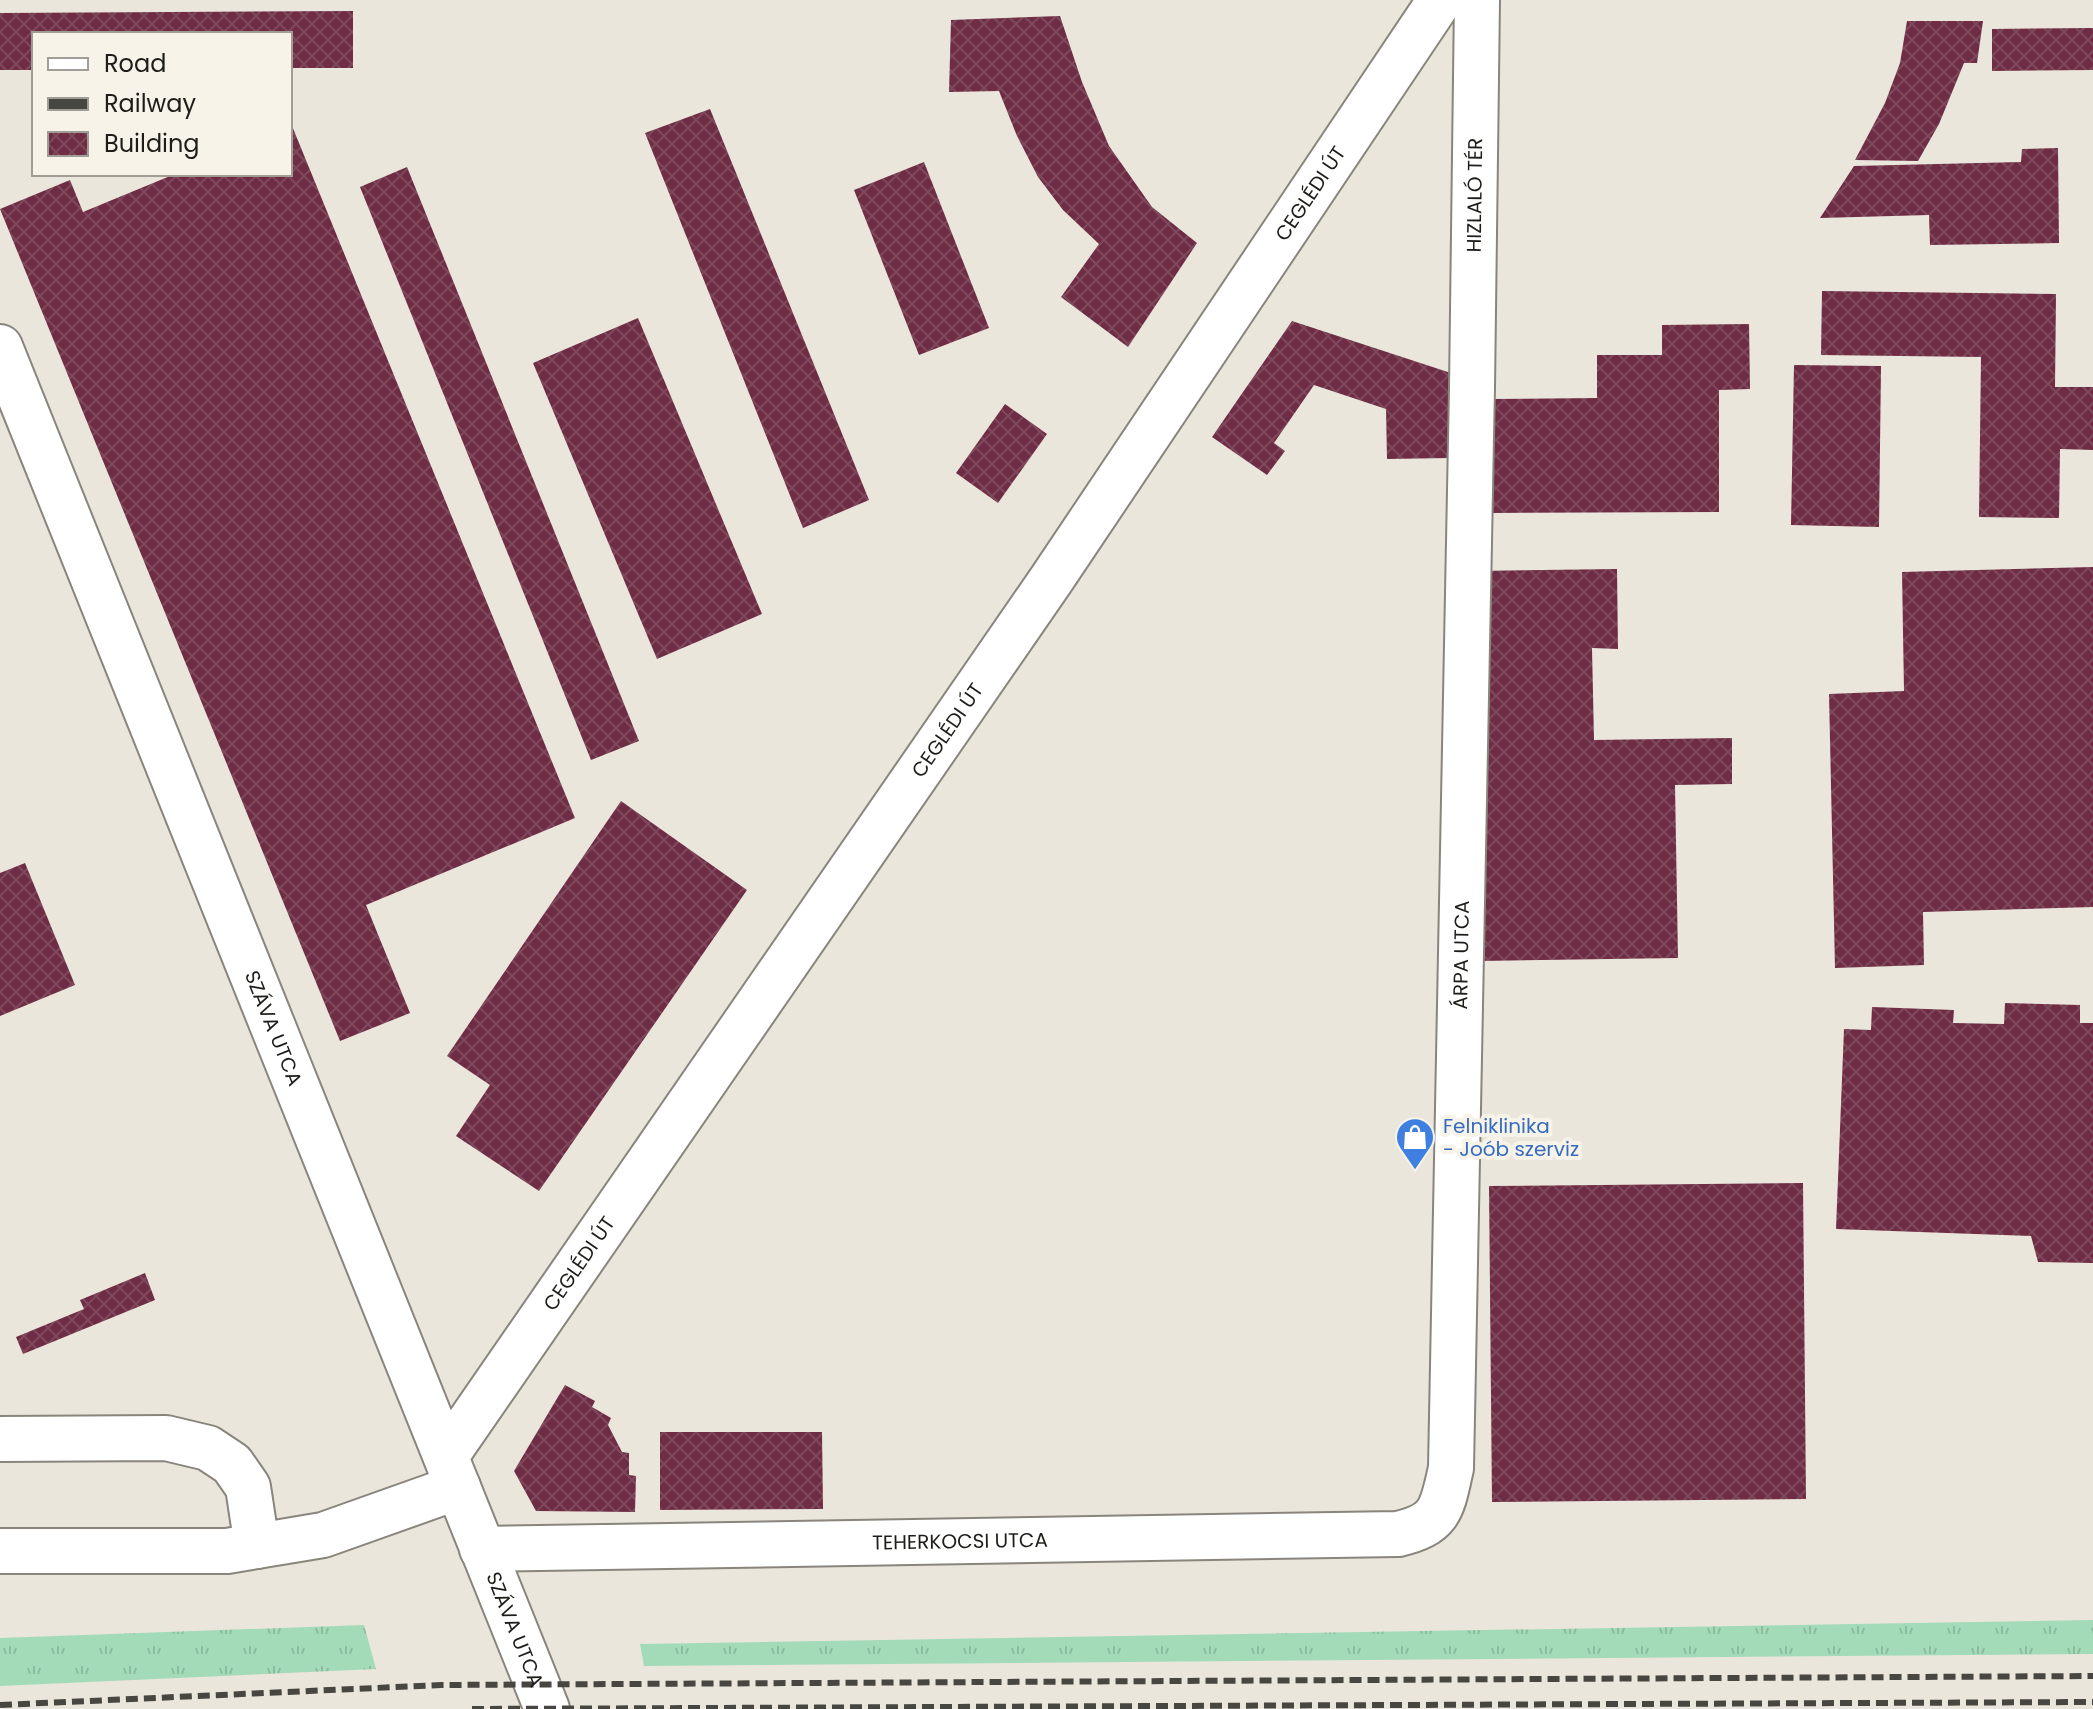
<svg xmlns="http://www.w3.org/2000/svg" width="2093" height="1709" viewBox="0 0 2093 1709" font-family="Poppins,sans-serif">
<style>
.grass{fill:url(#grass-tufts)}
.building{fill:url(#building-cross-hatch)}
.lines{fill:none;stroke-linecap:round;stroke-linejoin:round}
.minor-casing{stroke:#89857c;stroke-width:48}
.minor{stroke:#fff;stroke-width:44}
.rail{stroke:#484641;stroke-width:6;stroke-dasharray:12 6;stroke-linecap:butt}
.labels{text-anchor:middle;stroke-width:8;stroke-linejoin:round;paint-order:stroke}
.street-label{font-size:20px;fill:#1e1d19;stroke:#f7f3e9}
.shop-label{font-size:20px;fill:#366cbe;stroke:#f7f3e9;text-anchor:start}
</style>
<defs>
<pattern id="grass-tufts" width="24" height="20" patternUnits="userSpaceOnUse" patternTransform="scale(2)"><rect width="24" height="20" fill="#a3dbb9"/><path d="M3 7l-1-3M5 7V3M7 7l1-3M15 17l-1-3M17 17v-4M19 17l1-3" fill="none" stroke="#8cbc9e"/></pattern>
<pattern id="building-cross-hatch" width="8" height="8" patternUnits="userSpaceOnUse" patternTransform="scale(2)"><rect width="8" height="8" fill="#6f2c45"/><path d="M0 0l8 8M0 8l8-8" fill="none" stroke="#7e495c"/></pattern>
</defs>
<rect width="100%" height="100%" fill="#eae6dc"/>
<!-- grass -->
<g class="grass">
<path d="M2093,1620v34l-1449,12 -4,-22z"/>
<path d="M364,1625l12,44 -376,17v-48z"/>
</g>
<!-- building -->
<g class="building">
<path d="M353,11v57h-63v-34h-256v36h-34v-57z"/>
<path d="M1060,16l22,66 27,64 43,61 45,36 -69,104 -67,-50 38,-53 -36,-34 -25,-33 -21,-41 -18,-45 -50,1 2,-72z"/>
<path d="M1907,21h76l-6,42h-13l-25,61 -21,37 -63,-1 30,-57 15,-40z"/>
<path d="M2093,28v42l-101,1v-42z"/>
<path d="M710,109l159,391 -66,28 -158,-395z"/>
<path d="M290,121l285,697 -209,87 44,108 -70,28 -340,-832 70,-29 13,32 92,-38h115z"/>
<path d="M2058,148l1,95 -129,2 -1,-30 -109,3 34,-52 167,-4 1,-13z"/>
<path d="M924,162l65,166 -70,27 -65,-165z"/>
<path d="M407,167l232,574 -48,19 -231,-573z"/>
<path d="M1822,291l234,3 -1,93h38v63l-33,-1 -1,69 -80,-1 2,-160 -160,-2z"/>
<path d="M638,318l124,296 -105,45 -124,-296z"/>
<path d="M1292,321l162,53 -4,84 -63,1 -1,-50 -72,-24 -40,58 11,8 -18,24 -55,-38z"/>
<path d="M1749,324l1,65 -31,1v122l-229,1v-114l107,-1v-43h65v-30z"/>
<path d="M1794,365l87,1 -2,161 -88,-2z"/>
<path d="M1005,404l42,30 -49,69 -42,-30z"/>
<path d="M2093,567v340l-170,5 1,53 -89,3 -6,-274 75,-3 -2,-119z"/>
<path d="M1617,569l1,80 -26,-1 2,92 138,-2v46l-57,1 3,173 -199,3 -6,-390z"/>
<path d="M621,801l126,89 -208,301 -83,-55 34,-51 -43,-29z"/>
<path d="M25,863l50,122 -75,31v-143z"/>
<path d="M2005,1003l75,2v18h13v240l-55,-1 -7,-26 -195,-7 8,-200 27,1 1,-23 82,3 -1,13 51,1z"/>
<path d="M1803,1183l3,316 -314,3 -3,-316z"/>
<path d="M145,1273l10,27 -132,54 -7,-17 68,-28 -4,-9z"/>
<path d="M565,1385l30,16 -3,6 19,11 -3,7 14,27 7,1v22l7,1 -1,36 -99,-1 -22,-40z"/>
<path d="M660,1432h162l1,77 -163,1z"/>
</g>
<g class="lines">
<defs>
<g id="minor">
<path id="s1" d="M0,347l547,1362"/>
<path d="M0,1439l166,-1 42,10 24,16 16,23 9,59"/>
<path id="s2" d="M446,1456l605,-876 389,-580"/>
<path id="s3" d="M482,1549l916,-15c43,-10 44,-25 53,-66l21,-1080 5,-388"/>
<path d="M0,1551h227l96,-16 135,-48"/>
</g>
</defs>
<!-- minor casing -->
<use href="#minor" class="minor-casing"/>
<!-- minor -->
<use href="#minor" class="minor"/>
<!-- rail -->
<g class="rail">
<path d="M0,1705l441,-20 1652,-9"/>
<path d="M472,1709l1621,-7"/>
</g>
</g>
<!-- icons -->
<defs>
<symbol id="shop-pin" viewBox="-11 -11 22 30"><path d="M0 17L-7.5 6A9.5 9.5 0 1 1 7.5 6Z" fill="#3f7fe0" stroke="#f7f3e9"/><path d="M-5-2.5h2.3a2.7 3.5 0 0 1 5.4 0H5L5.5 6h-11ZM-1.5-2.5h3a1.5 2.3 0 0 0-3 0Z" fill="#fff"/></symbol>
</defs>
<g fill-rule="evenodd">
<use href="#shop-pin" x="1393" y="1115" width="44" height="60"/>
</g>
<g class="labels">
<!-- street labels -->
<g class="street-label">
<text dy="7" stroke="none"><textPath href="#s2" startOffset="1530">CEGLÉDI ÚT</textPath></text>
<text dy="7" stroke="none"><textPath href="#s3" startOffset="2282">HIZLALÓ TÉR</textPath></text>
<text dy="7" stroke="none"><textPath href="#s2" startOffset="882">CEGLÉDI ÚT</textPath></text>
<text dy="7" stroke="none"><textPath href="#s3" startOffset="1522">ÁRPA UTCA</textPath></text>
<text dy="7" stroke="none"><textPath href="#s1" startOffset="734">SZÁVA UTCA</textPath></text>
<text dy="7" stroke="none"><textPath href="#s2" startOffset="234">CEGLÉDI ÚT</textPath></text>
<text dy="7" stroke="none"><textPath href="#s3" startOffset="478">TEHERKOCSI UTCA</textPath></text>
<text dy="7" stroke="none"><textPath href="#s1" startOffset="1382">SZÁVA UTCA</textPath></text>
</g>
<!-- shop labels -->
<g class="shop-label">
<text x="1443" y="1133">Felniklinika<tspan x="1443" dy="23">- Joób szerviz</tspan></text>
</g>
</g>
<!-- legend -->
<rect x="32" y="32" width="260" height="144" fill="#f7f3e9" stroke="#a09d96" stroke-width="2"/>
<rect x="48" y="58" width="40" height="12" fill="#ffffff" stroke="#a09d96" stroke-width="2"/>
<text x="104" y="72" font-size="24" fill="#1e1d19">Road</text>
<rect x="48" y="98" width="40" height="12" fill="#484641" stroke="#a09d96" stroke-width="2"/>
<text x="104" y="112" font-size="24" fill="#1e1d19">Railway</text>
<rect x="48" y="132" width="40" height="24" fill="url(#building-cross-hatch)" stroke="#a09d96" stroke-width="2"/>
<text x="104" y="152" font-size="24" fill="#1e1d19">Building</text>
</svg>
